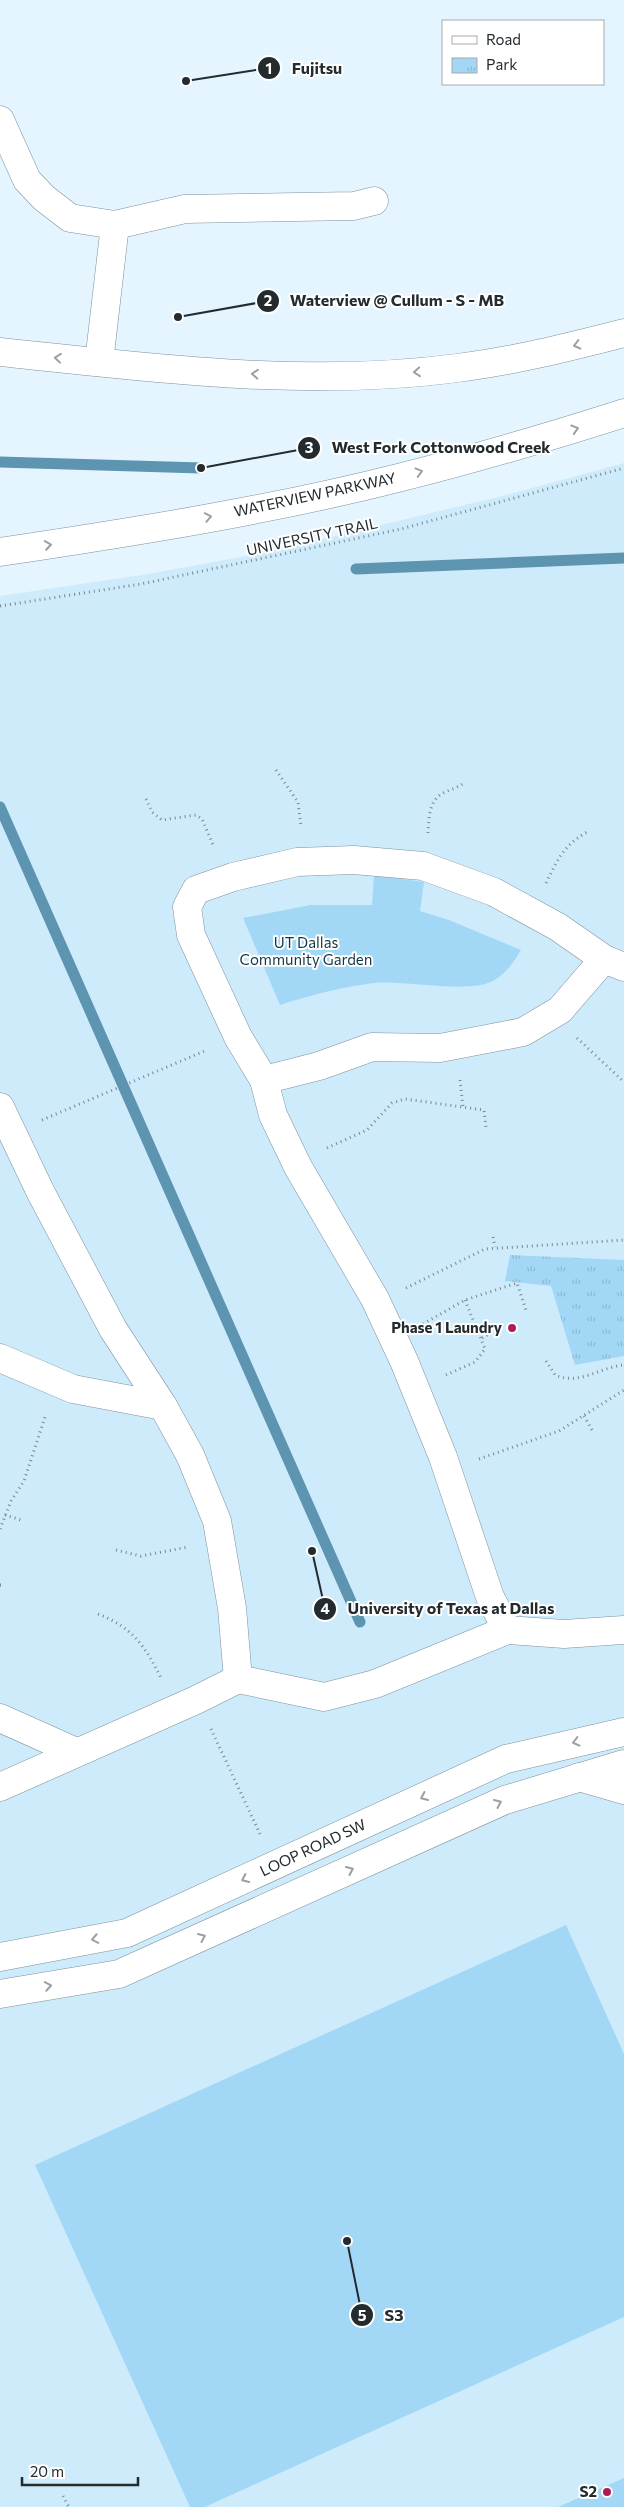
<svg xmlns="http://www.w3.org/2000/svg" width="624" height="2507" viewBox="0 0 624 2507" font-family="Commissioner,sans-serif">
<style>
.built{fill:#ceebfc}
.green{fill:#a2d8f6}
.park{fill:url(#park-tufts)}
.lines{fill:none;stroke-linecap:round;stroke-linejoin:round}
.stream{stroke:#5d94b0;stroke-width:11}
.minor-casing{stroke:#7d919c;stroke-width:29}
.major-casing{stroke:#7d919c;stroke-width:29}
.path{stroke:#7b878e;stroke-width:3;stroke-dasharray:1 4;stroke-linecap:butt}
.minor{stroke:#fff;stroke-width:28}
.major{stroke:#fff;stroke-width:28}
.oneway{stroke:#9ca0a1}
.poi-dot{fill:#ac1d57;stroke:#fff;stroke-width:2}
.labels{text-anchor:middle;stroke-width:4;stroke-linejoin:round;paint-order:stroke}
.street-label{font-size:15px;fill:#232b2f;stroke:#fff}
.park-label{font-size:15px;fill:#133646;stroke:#fff}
.poi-label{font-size:15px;font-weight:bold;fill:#232b2f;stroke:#fff;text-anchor:end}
.leader{fill:none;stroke:#232b2f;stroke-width:2}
.callout-dot{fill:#232b2f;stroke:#fff;stroke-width:2}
.mark-label{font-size:15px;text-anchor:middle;font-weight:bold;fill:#fff}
.callout-label{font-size:16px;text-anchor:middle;font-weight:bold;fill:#232b2f;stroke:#fff;stroke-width:4;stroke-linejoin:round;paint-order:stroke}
</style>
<defs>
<pattern id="park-tufts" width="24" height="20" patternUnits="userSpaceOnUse" patternTransform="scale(1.25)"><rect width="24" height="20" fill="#a2d8f6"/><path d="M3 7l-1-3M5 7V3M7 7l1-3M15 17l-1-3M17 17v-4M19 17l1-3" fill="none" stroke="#8bbad3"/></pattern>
</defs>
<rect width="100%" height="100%" fill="#e4f5ff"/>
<!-- built -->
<path class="built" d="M624,463v2044h-624v-1911l142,-21 127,-23 237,-57z"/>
<!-- green -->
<g class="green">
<path d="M374,875l50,7 -4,29 29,9 72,30c-8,13 -15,24 -28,31 -26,13 -88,-1 -119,2 -32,4 -63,12 -94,22l-37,-87 68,-13h61z"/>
<path d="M566,1925l58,129v263l-419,190h-15l-155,-342z"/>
<path d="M624,2478v29h-66z"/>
</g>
<!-- park -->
<path class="park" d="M510,1255l114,5v96l-49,9 -24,-79 -46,-5z"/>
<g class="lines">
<!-- stream -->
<g class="stream">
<path d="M0,462l201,6"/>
<path d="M356,569l268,-11"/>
<path d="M0,807l360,815"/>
</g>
<defs>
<g id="minor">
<path d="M0,120l27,60 17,18 26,20 45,7 70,-16 169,-3 20,-5"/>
<path d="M99,362l16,-137"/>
<path d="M624,967l-20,-8 -46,-32 -64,-35 -71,-26 -69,-6 -57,2 -64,15 -37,13 -9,17 4,28 47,102 26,43 9,35 25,52 77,132 29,62 39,96 47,140 17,33 57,4 60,-4"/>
<path d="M264,1080l55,-14 53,-19 68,1 83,-16 37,-22 44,-51"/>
<path d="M0,1107l40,84 73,138 50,77 27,49 27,66 15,87 6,71 -42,21 -196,87"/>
<path d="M0,1358l73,31 90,17"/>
<path d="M238,1679l86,18 51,-13 132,-54"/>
<path d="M0,1718l76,34"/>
<path d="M579,1777l45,13"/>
<path d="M0,1957l127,-24 379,-174 118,-27"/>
<path d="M0,1994l119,-20 386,-174 119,-36"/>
</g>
<g id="major">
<path d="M0,352c151,16 306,36 457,16 57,-7 112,-21 167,-35"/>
<path d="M0,552c133,-20 267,-41 398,-74 76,-19 151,-41 226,-65"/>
</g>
</defs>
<!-- minor casing -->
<use href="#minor" class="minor-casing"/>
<!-- major casing -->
<use href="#major" class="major-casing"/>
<!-- path -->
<g class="path">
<path d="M0,606l141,-22 260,-55 223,-61"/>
<path d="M276,770l22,32 3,25"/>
<path d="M146,799l6,13 10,8 34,-5 6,4 12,28"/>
<path d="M428,833c1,-12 0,-29 12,-38 7,-5 17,-6 25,-13"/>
<path d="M546,883c12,-24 17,-37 41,-51"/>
<path d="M577,1038l47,44"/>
<path d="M460,1080l3,27"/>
<path d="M42,1120l165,-70"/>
<path d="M327,1148l40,-18 25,-27 13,-4 79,11 2,18"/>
<path d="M493,1237l2,10"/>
<path d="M406,1288l79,-39 139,-9"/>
<path d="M423,1324l42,-24 52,-17 9,27"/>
<path d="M482,1338l7,-4"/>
<path d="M546,1361l9,14c24,11 45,-8 69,-10"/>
<path d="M446,1375l29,-13 10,-13 -20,-49"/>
<path d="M584,1416l8,14"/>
<path d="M479,1459l80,-28 65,-41"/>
<path d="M5,1515l16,5"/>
<path d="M0,1529l11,-28 13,-20 22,-67"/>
<path d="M116,1550l25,6 47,-9"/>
<path d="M0,1585h1"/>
<path d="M98,1614c34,13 47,32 63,64"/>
<path d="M211,1729l49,105"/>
<path d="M63,2496l6,11"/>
</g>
<!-- minor -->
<use href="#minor" class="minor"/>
<!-- major -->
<use href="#major" class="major"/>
</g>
<!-- one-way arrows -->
<defs><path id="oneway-chevron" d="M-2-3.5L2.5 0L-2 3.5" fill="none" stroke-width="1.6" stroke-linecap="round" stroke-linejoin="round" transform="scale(1.25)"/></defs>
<g class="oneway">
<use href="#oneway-chevron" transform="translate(577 345) rotate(166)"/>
<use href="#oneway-chevron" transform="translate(58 358) rotate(-174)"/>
<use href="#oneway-chevron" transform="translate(417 372) rotate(175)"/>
<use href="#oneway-chevron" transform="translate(255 374) rotate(-176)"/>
<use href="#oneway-chevron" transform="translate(575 429) rotate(-17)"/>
<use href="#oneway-chevron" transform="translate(419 472) rotate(-15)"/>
<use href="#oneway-chevron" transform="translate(208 517) rotate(-11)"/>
<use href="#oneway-chevron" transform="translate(48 545) rotate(-9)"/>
<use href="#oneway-chevron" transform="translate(576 1742) rotate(166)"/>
<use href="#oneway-chevron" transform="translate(424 1797) rotate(155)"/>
<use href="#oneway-chevron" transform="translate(498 1803) rotate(-24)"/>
<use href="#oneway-chevron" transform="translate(350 1870) rotate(-24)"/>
<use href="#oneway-chevron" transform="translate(245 1879) rotate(155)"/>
<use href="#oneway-chevron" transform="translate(202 1937) rotate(-24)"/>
<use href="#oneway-chevron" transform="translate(95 1939) rotate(169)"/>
<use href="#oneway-chevron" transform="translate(48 1986) rotate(-10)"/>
</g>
<!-- markers -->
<g class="poi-dot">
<circle cx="512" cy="1328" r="5"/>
<circle cx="607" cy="2492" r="5"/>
</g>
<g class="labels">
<!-- street labels -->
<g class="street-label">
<text transform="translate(315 495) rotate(-12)" y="5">WATERVIEW PARKWAY</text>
<text transform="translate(312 537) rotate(-12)" y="5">UNIVERSITY TRAIL</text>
<text transform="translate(313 1848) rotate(-25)" y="5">LOOP ROAD SW</text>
</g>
<!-- park labels -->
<g class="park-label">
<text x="306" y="948">UT Dallas<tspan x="306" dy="17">Community Garden</tspan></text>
</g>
<!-- poi labels -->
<g class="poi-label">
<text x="502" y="1333">Phase 1 Laundry</text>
<text x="597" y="2497">S2</text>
</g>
</g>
<!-- callouts -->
<path class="leader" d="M186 81L269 68M178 317L268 301M201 468L309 448M312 1551L325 1609M347 2241L362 2315"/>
<g class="callout-dot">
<circle cx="186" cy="81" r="5"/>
<circle cx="178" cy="317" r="5"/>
<circle cx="201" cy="468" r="5"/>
<circle cx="312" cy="1551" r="5"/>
<circle cx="347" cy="2241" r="5"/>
<circle cx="269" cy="68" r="12"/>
<circle cx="268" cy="301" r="12"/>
<circle cx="309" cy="448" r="12"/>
<circle cx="325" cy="1609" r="12"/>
<circle cx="362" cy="2315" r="12"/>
</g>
<g class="mark-label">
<text x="269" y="74">1</text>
<text x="268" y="306">2</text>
<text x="309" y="453">3</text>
<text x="325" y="1614">4</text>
<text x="362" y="2321">5</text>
</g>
<g class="callout-label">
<text x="317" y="74">Fujitsu</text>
<text x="397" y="306">Waterview @ Cullum - S - MB</text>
<text x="441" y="453">West Fork Cottonwood Creek</text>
<text x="451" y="1614">University of Texas at Dallas</text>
<text x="394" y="2321">S3</text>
</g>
<!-- legend -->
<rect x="442" y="20" width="162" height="65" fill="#ffffff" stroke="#a7aaac"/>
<rect x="452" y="36" width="25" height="8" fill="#ffffff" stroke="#a7aaac"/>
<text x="486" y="45" font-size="15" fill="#232b2f">Road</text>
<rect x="452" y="58" width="25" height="15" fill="url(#park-tufts)" stroke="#a7aaac"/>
<text x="486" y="70" font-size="15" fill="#232b2f">Park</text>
<!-- scale -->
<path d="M22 2477v8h116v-8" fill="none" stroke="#232b2f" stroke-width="2.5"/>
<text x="30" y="2477" font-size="15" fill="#232b2f" stroke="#ffffff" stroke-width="4" paint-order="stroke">20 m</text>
</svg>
